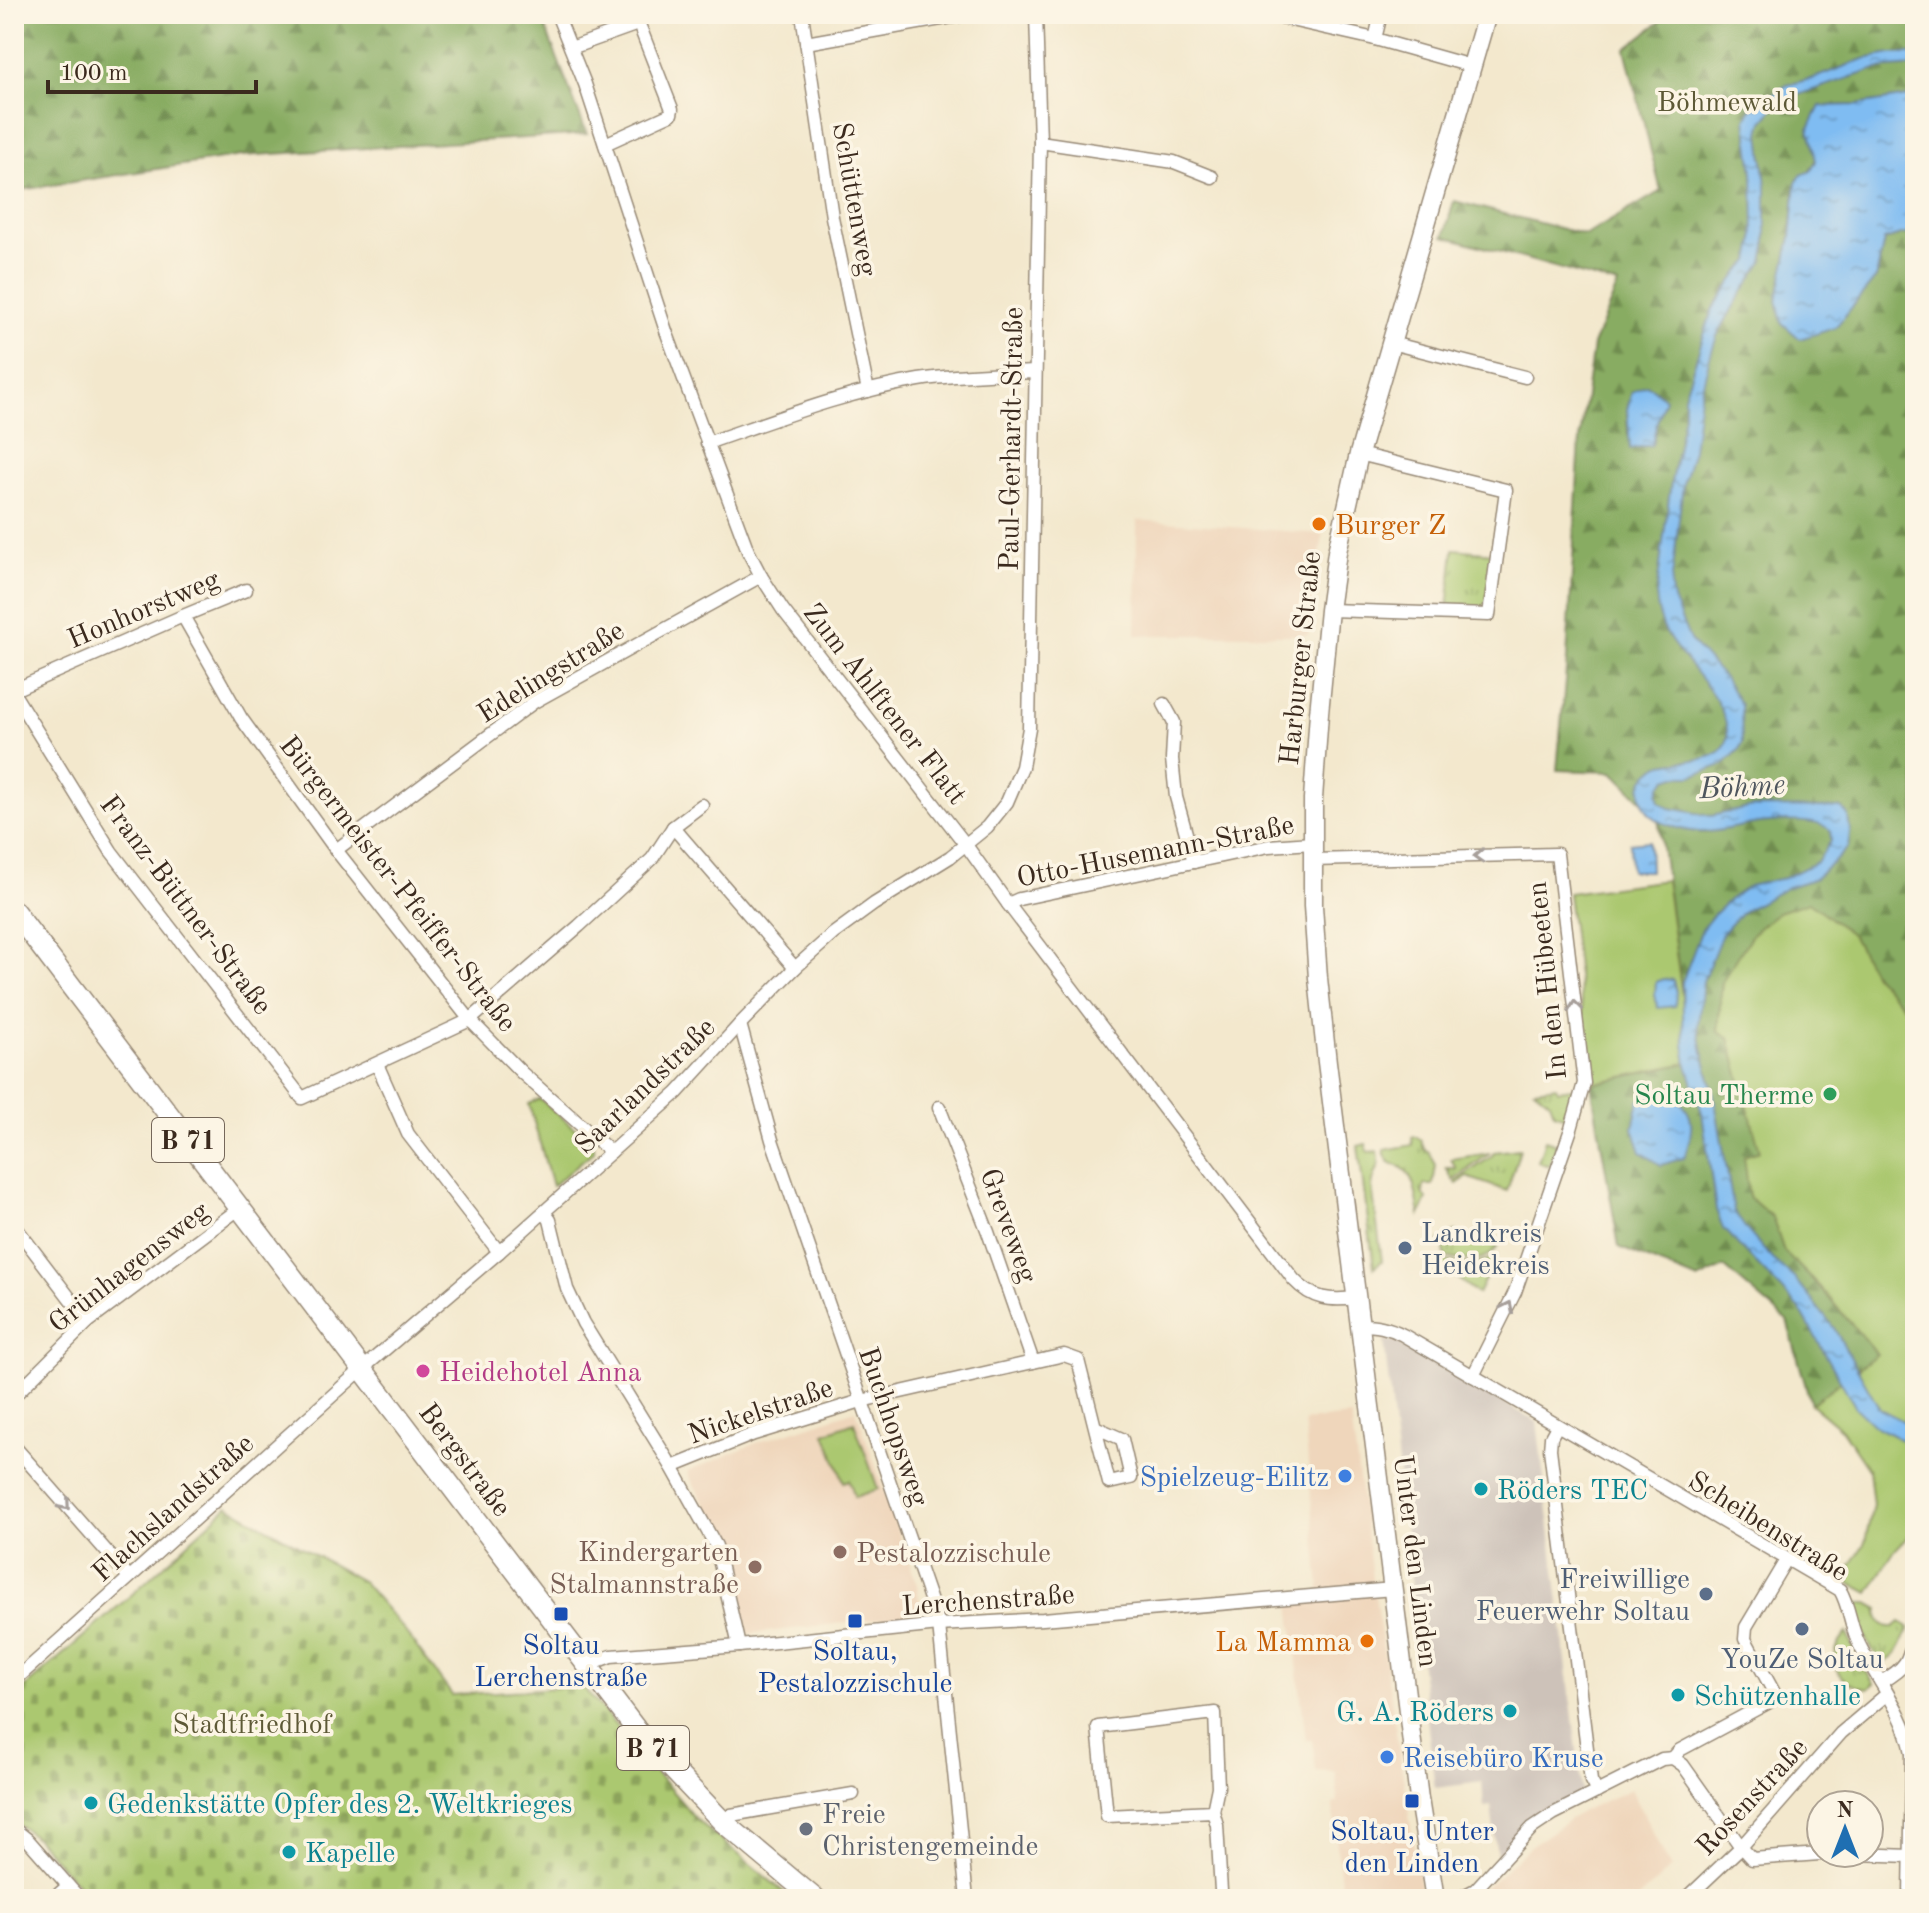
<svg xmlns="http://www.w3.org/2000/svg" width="1929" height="1913" viewBox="0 0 1929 1913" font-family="'Old Standard TT',serif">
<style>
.built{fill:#efd6bb}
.industrial{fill:#cdc2b9}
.grass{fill:url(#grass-tufts);stroke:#737946;stroke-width:2}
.forest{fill:url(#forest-firs);stroke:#626b40;stroke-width:2;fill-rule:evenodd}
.cemetery{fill:url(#cemetery-stones);stroke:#737946;stroke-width:2}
.green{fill:#abc86f;stroke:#737946;stroke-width:2}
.water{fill:url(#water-ripples);stroke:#5d7388;stroke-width:2}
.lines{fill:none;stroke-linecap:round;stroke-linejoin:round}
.stream{stroke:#7fbcf2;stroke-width:4}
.street-casing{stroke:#978976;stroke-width:15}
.secondary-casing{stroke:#978976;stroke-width:21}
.primary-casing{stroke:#978976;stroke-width:23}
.street{stroke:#fff;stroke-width:12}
.secondary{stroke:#fff;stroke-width:18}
.primary{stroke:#fff;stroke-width:20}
.oneway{stroke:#a79f9a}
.food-dot{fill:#e8710a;stroke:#fcf5e5;stroke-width:3}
.leisure-dot{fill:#2e9e5b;stroke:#fcf5e5;stroke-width:3}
.service-dot{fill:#5c6f8a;stroke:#fcf5e5;stroke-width:3}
.hotel-dot{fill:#d1479c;stroke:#fcf5e5;stroke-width:3}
.shop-dot{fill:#3f7fe0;stroke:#fcf5e5;stroke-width:3}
.culture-dot{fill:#0f9aa8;stroke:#fcf5e5;stroke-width:3}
.education-dot{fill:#8d6e63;stroke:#fcf5e5;stroke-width:3}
.transit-dot{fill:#1a4fb4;stroke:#fcf5e5;stroke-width:3}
.worship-dot{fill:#6b7280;stroke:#fcf5e5;stroke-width:3}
.labels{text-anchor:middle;stroke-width:7;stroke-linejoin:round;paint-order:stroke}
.shield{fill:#fcf5e5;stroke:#75675a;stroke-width:2}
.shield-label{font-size:26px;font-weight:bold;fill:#3b2a1e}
.park-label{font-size:28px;fill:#5d5936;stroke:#fcf5e5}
.street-label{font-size:28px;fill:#3b2a1e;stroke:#fcf5e5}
.food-label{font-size:28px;fill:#c56008;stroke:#fcf5e5;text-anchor:start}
.leisure-label{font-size:28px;fill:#27864d;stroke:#fcf5e5;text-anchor:end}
.service-label{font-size:28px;fill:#4e5e75;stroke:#fcf5e5;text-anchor:start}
.hotel-label{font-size:28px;fill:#b23c85;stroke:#fcf5e5;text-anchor:start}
.shop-label{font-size:28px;fill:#366cbe;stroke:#fcf5e5;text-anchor:end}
.culture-label{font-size:28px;fill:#0d838f;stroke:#fcf5e5;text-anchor:start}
.education-label{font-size:28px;fill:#785e54;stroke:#fcf5e5;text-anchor:end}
.transit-label{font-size:28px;fill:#164399;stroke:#fcf5e5}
.worship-label{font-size:28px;fill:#5b616d;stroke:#fcf5e5;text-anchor:start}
.water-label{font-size:30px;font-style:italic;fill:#4f565e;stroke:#fcf5e5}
</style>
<defs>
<pattern id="grass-tufts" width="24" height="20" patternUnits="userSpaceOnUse" patternTransform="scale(2)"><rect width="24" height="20" fill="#abc86f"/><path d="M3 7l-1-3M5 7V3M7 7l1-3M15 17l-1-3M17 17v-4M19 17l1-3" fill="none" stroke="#8ca35b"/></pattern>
<pattern id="forest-firs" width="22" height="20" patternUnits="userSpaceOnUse" patternTransform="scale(2)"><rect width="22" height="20" fill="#88ac62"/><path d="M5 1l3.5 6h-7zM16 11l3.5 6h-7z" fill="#708c50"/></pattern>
<pattern id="cemetery-stones" width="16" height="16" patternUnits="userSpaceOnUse" patternTransform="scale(2)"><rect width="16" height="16" fill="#abc86f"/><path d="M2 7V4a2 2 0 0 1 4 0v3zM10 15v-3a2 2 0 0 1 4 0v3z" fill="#8ca35b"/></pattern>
<pattern id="water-ripples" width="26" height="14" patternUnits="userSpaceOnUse" patternTransform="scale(2)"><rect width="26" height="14" fill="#7fbcf2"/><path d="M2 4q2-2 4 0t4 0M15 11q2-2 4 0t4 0" fill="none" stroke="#6999c3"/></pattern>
</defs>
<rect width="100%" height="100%" fill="#fcf5e5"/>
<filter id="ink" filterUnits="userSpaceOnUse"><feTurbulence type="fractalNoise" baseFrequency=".0125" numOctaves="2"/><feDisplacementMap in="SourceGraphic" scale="16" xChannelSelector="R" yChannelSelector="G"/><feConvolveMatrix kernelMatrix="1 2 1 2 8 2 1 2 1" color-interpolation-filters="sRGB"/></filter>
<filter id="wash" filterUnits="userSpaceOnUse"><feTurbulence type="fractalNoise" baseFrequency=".006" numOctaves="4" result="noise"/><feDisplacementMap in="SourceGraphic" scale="32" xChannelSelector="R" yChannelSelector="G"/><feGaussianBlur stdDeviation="1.8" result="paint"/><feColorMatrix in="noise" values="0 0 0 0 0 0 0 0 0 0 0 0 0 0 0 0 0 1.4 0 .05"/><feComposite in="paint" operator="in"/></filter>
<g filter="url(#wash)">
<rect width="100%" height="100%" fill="#f3e8cd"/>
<!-- built -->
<g class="built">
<path d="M1137,520l186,14 -14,101h-173z"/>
<path d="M856,1410l61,175 4,29 -173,20 -23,-93 -38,-69 69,-29z"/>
<path d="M1351,1416l21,161 50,322h-79l-8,-70 -2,-25 5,-2 -2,-30 -20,-1 -4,-31h-6l-16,-136 31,-5 -17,-178z"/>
<path d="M1631,1789l40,79 -34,31h-164l58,-53 51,-35z"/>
</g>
<!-- industrial -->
<path class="industrial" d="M1384,1341h11l142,81 45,370 -54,29 -31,35 -6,-50 -7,1 -2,-25 -47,6z"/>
<!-- grass -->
<g class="grass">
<path d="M1454,549l39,4 -6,49 -7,7 -32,-1z"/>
<path d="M1556,1086l2,4 14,-2 2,2 -9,27 -11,-4 -4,-11 -16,-13z"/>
<path d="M1412,1137h5l4,3 3,9 5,3 7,13 -3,20h-9l-1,8 4,6 -7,16c-3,-13 -4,-34 -14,-44 -10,-10 -18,-2 -22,-21l29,-5z"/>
<path d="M1545,1140l12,4 -8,22 -11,-4z"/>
<path d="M1366,1144l2,8 10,-1c4,18 -4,19 -6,36l10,74 -8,6 -16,-121z"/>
<path d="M1520,1149l-13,42 -40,-14 -10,7 -2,-2 37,-26 2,-4z"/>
<path d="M1490,1153l-37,27 -7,-12h10l-5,-9z"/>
<path d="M1455,1232l38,13 6,-2c-7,20 -36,19 -54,14l-1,-9 -5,-7z"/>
<path d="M1496,1256l-18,38 -37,-28 4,-5c19,4 34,4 51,-5z"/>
<path d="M1856,1603h12l11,6c-3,11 3,19 15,18l6,-5 9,6c-7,13 -11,30 -26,35 -16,-15 -23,-38 -27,-60z"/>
<path d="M1847,1633l7,18 20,33 -6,5c-33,-6 -44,-30 -21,-56z"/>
</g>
<!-- forest -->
<g class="forest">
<path d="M14,14h526l47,120 -346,22 -227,35z"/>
<path d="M1670,14h245v83l-58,8 -37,1c-1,13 0,56 -9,64 -5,5 -10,6 -15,12l-5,55 85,41 8,-38 20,-6h11v771l-9,5 -32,-35 -22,-40 -130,47 -4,49 11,6 32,114 -12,46 23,20 12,34 34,34 60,69 -67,50 -24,-83 -63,-54 -26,13 -79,-33 -28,-163 100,-22 -33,-245 -45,-45 -56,-2 10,-111 13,-220 13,-94 25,-60 -174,-49 10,-35 132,34 75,-44 -36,-142zM1632,392l25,29 -5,23 -24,-10 -1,-25z"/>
</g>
<!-- cemetery -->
<path class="cemetery" d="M228,1506l135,76 38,44 51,69 130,-9 114,133 96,80h-701l-54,-60 -23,-18v-124l123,-107z"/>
<!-- green -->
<g class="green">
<path d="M1666,880l25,182 -100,22 -23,-191z"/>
<path d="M1809,902l43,33 22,40 32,35 9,-5v524l-20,21 -26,43 -26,-14 22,-37 8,-37 -4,-35 -27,-40 -31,-26 66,-50 -59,-69 -34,-34 -12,-34 -23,-20 -5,-41 16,-5 -31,-113 -11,-6 4,-50 31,-49 25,-21z"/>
<path d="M540,1099l52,44 2,8 -42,35 -23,-82z"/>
<path d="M854,1422l24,67 -23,8 -6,-17 -5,2 -19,-49z"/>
</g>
<!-- water -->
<g class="water">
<path d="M1891,54h24v12l-39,3 -81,27 -22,13 -10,12 -3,12 6,53v61l-3,15 -28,42 -18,32 -8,24 -9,36 -7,54 -10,34 -12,103 2,13 17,40 34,38 17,27 1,38 -3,7 -16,15 -31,11h-16l-9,3 -6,6 -3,8 2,9 10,6 41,8 42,-9 88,1 7,7 2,17 -2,15 -14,15 -20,17 -26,8 -46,25 -20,22 -19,47 -5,45 5,26 10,38 21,121 12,18 26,30 22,19 40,50 46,81 35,18v20l-40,-21 -19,-18 -57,-100 -76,-79 -7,-19 -14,-97 -15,-48 -3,-20 -2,-63 20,-53 12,-15 16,-15 19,-13 35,-8 33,-16 14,-21 -1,-11c-12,-12 -59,-9 -77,-6 -18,3 -36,9 -54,8 -10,-1 -21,-3 -30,-7 -8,-3 -15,-5 -20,-12 -11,-16 -12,-31 4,-43 4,-3 5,-5 10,-6 16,-4 61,-1 64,-24 5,-37 -42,-75 -59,-104 -8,-13 -11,-27 -12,-41l15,-113 13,-68v-18l28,-86 27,-38 11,-11 4,-20 -1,-69 -7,-52 5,-11 36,-24 27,-7 50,-19z"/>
<path d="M1914,96l1,138h-11l-20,6 -8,38 -41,50 -35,11 -18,-16 -5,-23 14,-63 5,-55 5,-7 10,-4 5,-10 -7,-33 11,-22 37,-1z"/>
<path d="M1646,385l7,3 12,11 -8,23 -5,23 -22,4 -3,-40 5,-17z"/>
<path d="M1649,841l1,30h-19l-1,-28z"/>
<path d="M1664,979l9,1 3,12 -1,14 -17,2 -3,-13 1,-13z"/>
<path d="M1664,1090c32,19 32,35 20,68l-23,7 -20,-13 -8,-24 6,-28z"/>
</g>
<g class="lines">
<!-- stream -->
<path class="stream" d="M1908,1427l7,-8"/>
</g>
</g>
<g filter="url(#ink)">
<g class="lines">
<defs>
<g id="street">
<path d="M557,14l28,70 81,247 82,220 13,25 22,34 183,235 42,59 286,376c19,20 36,21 62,18"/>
<path d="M802,14l30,203 36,174"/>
<path d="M1264,14l111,25 96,27"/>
<path d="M1375,39l6,-25"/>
<path d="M806,43l163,-29"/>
<path d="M571,48l64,-23 5,2 32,82 -1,5 -66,30"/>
<path d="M1040,142l134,20 38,15"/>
<path d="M1391,343l134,34"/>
<path d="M707,443c70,-24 138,-51 212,-63 38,-6 77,-6 116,-8"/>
<path d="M1329,610l160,5 17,-125 -147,-36"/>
<path d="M183,616l58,102 95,132 134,170 52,53 89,79"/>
<path d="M14,690l169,-74 63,-26"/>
<path d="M14,694l97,157 191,247 168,-78 109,-94 73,-67 21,-32 29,-22"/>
<path d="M1164,704l10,18 -2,37 4,38 18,65"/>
<path d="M673,827l122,141"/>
<path d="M336,850l198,-148 227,-126"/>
<path d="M1312,860l245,-6 27,229 -13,46 -56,163 -42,84"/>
<path d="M1008,904l11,-5 250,-53 43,-3"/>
<path d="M740,1024l32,116 167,485 28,274"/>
<path d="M377,1064l31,70 91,118"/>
<path d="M939,1107l49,125 45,130"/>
<path d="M544,1212l6,8 17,69 16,34 89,144 44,79 23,100"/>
<path d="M14,1225l74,97"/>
<path d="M1360,1325c16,0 28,2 43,10l437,255c10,17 10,37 19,54 18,37 46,68 53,109l-2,146"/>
<path d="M14,1396l74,-74 152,-114"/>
<path d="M1557,1426l-6,11 -1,12 41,332 6,11"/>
<path d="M14,1446l115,131"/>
<path d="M672,1467l82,-33 107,-33 203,-46 14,5 31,123 22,-5 -9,-39 -27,-12"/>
<path d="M590,1668l8,-7 13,-5 128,-10 200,-21 104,-6 350,-30"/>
<path d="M14,1681l348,-312 137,-117 178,-159 63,-69 55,-56 38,-34 41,-30 76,-47 37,-30 20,-25 15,-35 7,-39 11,-586 -4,-128"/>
<path d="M1881,1682c26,-15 27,-20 34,-49"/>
<path d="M1673,1758l10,7 58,82 11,12 81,-6 77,3"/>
<path d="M1213,1811l-106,5 -9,-89 117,-14 3,74 -5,24 4,14 4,66 -2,8"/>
<path d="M723,1822l8,-7 122,-21"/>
<path d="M14,1829l14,11 52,59"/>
<path d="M53,1899l15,-13"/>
<path d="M1458,1899l17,-9 57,-62 21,-14 109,-55 11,-1 7,-8 97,-52 -32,-59 1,-12 40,-67"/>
<path d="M1686,1899l55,-52 100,-114 46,-39"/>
</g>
<path id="secondary" d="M1435,1899l-16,-100 -92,-737 -9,-84 -5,-72v-107l6,-86 10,-103 8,-58 22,-98 128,-440"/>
<path id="primary" d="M14,911l627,825 82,86 92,77"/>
</defs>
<!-- street casing -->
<use href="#street" class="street-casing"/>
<!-- secondary casing -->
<use href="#secondary" class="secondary-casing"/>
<!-- primary casing -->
<use href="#primary" class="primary-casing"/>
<!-- street -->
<use href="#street" class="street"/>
<!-- secondary -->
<use href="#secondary" class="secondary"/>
<!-- primary -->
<use href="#primary" class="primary"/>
</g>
<!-- one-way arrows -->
<defs><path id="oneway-chevron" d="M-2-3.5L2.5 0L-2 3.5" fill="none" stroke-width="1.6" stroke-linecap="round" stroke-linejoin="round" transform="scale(2)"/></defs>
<g class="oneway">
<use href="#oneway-chevron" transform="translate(1479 856) rotate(178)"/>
<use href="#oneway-chevron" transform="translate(1575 1006) rotate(-97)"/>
<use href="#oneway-chevron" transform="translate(1508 1307) rotate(-64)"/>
<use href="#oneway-chevron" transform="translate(65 1505) rotate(49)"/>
</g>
</g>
<!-- markers -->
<g class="food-dot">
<circle cx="1319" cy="524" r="8"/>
<circle cx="1367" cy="1641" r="8"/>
</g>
<circle class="leisure-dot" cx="1830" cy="1094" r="8"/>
<g class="service-dot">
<circle cx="1405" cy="1248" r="8"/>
<circle cx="1706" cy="1594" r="8"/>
<circle cx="1802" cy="1629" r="8"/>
</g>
<circle class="hotel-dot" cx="423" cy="1371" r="8"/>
<g class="shop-dot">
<circle cx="1345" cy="1476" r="8"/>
<circle cx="1387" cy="1757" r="8"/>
</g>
<g class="culture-dot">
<circle cx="1481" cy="1489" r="8"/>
<circle cx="1678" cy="1695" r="8"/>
<circle cx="1510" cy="1711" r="8"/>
<circle cx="91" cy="1803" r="8"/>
<circle cx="289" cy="1852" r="8"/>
</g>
<g class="education-dot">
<circle cx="840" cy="1552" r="8"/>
<circle cx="755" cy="1567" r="8"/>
</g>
<g class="transit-dot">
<rect x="553" y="1606" width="16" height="16" rx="4"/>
<rect x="847" y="1613" width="16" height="16" rx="4"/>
<rect x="1404" y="1793" width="16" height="16" rx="4"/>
</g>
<circle class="worship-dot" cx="806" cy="1829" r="8"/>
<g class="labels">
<!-- shield labels -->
<g class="shield">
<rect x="152" y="1118" width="72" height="44" rx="6"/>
<rect x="617" y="1726" width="72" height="44" rx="6"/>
</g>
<g class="shield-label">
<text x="188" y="1149">B 71</text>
<text x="653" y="1757">B 71</text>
</g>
<!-- park labels -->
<g class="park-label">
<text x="1727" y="111">Böhmewald</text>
<text x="252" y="1733">Stadtfriedhof</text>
</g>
<!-- street labels -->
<g class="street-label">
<text transform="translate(856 199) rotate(80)" y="10">Schüttenweg</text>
<text transform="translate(1010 439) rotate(-89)" y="10">Paul-Gerhardt-Straße</text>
<text transform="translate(143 608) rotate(-23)" y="10">Honhorstweg</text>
<text transform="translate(1299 658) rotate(-84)" y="10">Harburger Straße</text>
<text transform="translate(550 671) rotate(-32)" y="10">Edelingstraße</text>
<text transform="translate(886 703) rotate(52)" y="10">Zum Ahlftener Flatt</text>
<text transform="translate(1155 850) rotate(-11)" y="10">Otto-Husemann-Straße</text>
<text transform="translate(399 883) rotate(52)" y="10">Bürgermeister-Pfeiffer-Straße</text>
<text transform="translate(187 904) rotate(53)" y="10">Franz-Büttner-Straße</text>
<text transform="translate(1546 981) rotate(-96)" y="10">In den Hübeeten</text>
<text transform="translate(644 1085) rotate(-44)" y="10">Saarlandstraße</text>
<text transform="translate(1010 1225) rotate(70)" y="10">Greveweg</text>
<text transform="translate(128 1266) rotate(-38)" y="10">Grünhagensweg</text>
<text transform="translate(760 1410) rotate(-19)" y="10">Nickelstraße</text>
<text transform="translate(895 1426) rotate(71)" y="10">Buchhopsweg</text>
<text transform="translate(466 1459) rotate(53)" y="10">Bergstraße</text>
<text transform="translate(172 1507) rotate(-42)" y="10">Flachslandstraße</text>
<text transform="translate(1769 1525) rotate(32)" y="10">Scheibenstraße</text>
<text transform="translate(1417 1561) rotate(83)" y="10">Unter den Linden</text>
<text transform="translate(988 1599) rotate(-4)" y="10">Lerchenstraße</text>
<text transform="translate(1751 1796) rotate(-47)" y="10">Rosenstraße</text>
</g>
<!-- food labels -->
<g class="food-label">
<text x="1335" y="534">Burger Z</text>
<text x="1351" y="1651" text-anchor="end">La Mamma</text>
</g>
<!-- leisure labels -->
<g class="leisure-label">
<text x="1814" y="1104">Soltau Therme</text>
</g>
<!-- service labels -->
<g class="service-label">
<text x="1421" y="1242">Landkreis<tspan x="1421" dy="32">Heidekreis</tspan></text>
<text x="1690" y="1588" text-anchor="end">Freiwillige<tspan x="1690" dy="32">Feuerwehr Soltau</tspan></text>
<text x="1802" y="1668" text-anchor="middle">YouZe Soltau</text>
</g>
<!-- hotel labels -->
<g class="hotel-label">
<text x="439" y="1381">Heidehotel Anna</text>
</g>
<!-- shop labels -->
<g class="shop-label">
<text x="1329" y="1486">Spielzeug-Eilitz</text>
<text x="1403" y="1767" text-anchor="start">Reisebüro Kruse</text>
</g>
<!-- culture labels -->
<g class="culture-label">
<text x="1497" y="1499">Röders TEC</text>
<text x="1694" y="1705">Schützenhalle</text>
<text x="1494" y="1721" text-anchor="end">G. A. Röders</text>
<text x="107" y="1813">Gedenkstätte Opfer des 2. Weltkrieges</text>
<text x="305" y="1862">Kapelle</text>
</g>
<!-- education labels -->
<g class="education-label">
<text x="739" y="1561">Kindergarten<tspan x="739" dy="32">Stalmannstraße</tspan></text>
<text x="856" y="1562" text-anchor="start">Pestalozzischule</text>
</g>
<!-- transit labels -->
<g class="transit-label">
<text x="561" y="1654">Soltau<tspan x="561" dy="32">Lerchenstraße</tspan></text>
<text x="855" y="1660">Soltau,<tspan x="855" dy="32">Pestalozzischule</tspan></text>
<text x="1412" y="1840">Soltau, Unter<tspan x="1412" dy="32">den Linden</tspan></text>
</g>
<!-- worship labels -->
<g class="worship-label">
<text x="822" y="1823">Freie<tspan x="822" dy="32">Christengemeinde</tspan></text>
</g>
<!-- water labels -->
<g class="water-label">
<text transform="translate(1742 786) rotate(-3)" y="10">Böhme</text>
</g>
</g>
<!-- margin -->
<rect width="1929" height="1913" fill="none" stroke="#fcf5e5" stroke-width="48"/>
<!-- north arrow -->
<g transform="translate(1845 1829)"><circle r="38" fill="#fcf5e5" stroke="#afa495" stroke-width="2"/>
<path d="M0-6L14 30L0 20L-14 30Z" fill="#1f6fb2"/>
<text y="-12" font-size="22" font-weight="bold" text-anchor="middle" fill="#3b2a1e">N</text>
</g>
<!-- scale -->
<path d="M48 80v12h208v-12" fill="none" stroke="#3b2a1e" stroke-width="4"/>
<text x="60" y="80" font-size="24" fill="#3b2a1e" stroke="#fcf5e5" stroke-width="6" paint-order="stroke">100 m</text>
</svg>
